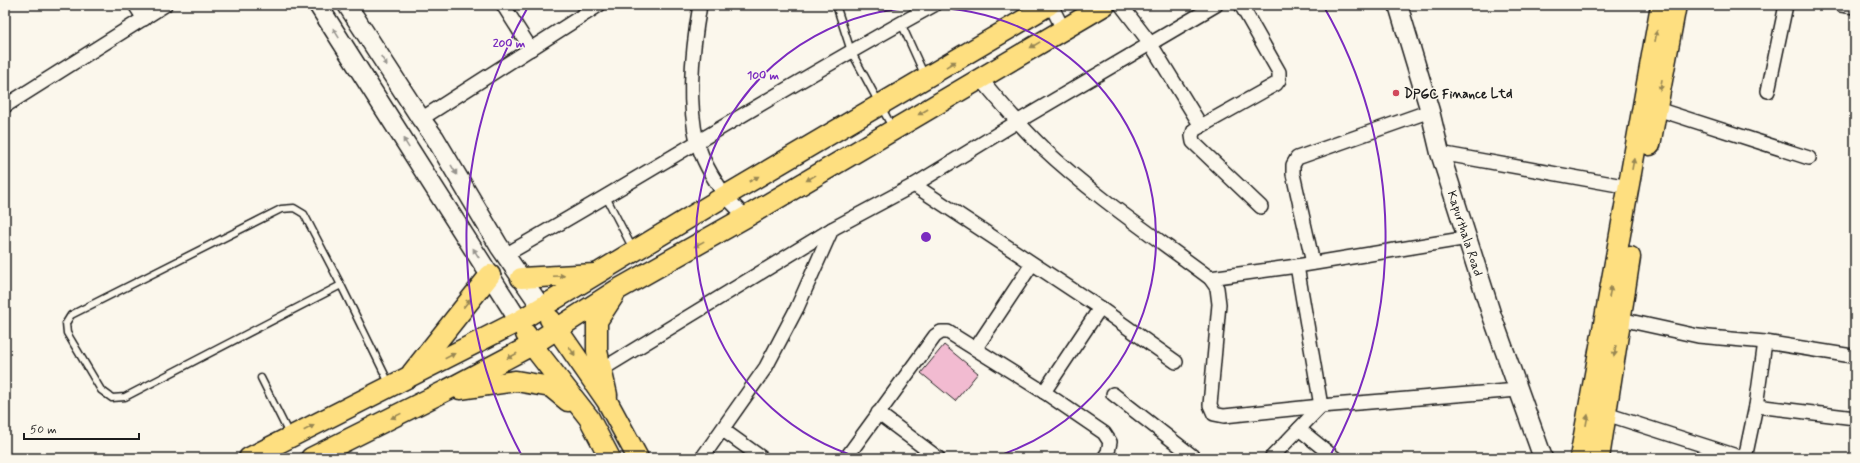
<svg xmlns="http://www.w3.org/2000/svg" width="1860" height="463" viewBox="0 0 1860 463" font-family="Mynerve,sans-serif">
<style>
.building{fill:#f2bbd1;stroke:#1c1c1c}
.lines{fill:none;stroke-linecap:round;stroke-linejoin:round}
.lane-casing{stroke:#1c1c1c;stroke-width:9}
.street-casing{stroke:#1c1c1c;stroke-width:16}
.secondary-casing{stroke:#1c1c1c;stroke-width:21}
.primary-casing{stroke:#1c1c1c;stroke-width:23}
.lane{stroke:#fbf7ec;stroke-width:6}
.street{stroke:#fbf7ec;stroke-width:13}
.secondary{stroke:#fbf7ec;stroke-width:18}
.primary{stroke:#fedf80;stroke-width:20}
.oneway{fill:#97948e}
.oneway2{fill:#988753}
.ring{fill:none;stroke:#7b2cbf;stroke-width:2}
.poi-dot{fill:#d1495b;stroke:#fbf7ec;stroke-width:1.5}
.labels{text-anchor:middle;stroke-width:3;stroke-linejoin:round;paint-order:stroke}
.poi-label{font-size:13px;font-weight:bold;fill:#1c1c1c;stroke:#fbf7ec;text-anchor:start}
.street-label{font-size:13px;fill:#1c1c1c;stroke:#fbf7ec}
.centre{fill:#7b2cbf;stroke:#fbf7ec;stroke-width:2}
.ring-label{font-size:12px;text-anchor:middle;font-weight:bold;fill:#7b2cbf;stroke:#fbf7ec;stroke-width:3;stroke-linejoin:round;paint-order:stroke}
</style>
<rect width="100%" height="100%" fill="#fbf7ec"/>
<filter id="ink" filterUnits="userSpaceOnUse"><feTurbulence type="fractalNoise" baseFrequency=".025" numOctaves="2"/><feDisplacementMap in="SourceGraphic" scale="8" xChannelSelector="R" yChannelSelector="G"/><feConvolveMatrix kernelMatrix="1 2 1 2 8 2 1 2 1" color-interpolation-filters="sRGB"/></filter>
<g filter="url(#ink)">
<!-- building -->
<path class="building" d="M944,345l34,28 -23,28 -34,-28z"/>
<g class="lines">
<defs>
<g id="lane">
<path d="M836,5l15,46 41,76"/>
<path d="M901,23l23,51"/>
<path d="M606,197l27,52"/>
<path d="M341,285l-216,112 -13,1 -11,-8 -34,-57 -1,-10 5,-8 210,-106 13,-1 10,6 37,71 48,98"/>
<path d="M261,378l28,56"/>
</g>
<g id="street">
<path d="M135,5l9,14"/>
<path d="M503,5l28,44"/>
<path d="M700,5c-7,40 -13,96 -3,136 5,19 17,39 28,54 6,8 14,15 21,22"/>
<path d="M1051,5l12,24"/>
<path d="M1121,5l29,38 51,83"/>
<path d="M1241,5l38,67v8l-3,4 -82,46 -2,6 1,6 68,65"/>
<path d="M1841,5l14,2"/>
<path d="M980,78c20,24 40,48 63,70 51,48 111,88 167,130l7,10 2,16 -9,101 4,9 10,2 97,-10 197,-16"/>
<path d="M1768,91l18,-86"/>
<path d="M5,106l160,-101"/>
<path d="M1657,109l152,49"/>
<path d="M421,119l178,-114"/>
<path d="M1440,153l189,34"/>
<path d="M914,185l186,123 76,54"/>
<path d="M505,255c144,-82 284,-171 429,-250"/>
<path d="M1313,263l-20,-89v-9l4,-7 133,-47"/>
<path d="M1210,278l87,-12 171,-28"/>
<path d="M1620,319l78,17 67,6 87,14"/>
<path d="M976,348l56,-84"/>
<path d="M601,370l231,-141 82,-44 103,-63 199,-117"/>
<path d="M1044,392l56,-84"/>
<path d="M1113,394l82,64"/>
<path d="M1756,406l99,12"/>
<path d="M878,413l60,45"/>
<path d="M1606,414l137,44"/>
<path d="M1299,429l36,29"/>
<path d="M723,430l39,28"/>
<path d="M702,458l64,-91 31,-59 35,-79"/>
<path d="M846,458l89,-122 6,-4h7l96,60 60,41 6,9 -2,10 -4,6"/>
<path d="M1271,458l50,-52 -24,-140"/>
<path d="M1745,458l11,-52 9,-64"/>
</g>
<g id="secondary">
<path d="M318,5l201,316"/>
<path d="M347,5l74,114 14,19 64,108 43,62"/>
<path d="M1398,5l32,106 10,42 51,160 52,145"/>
</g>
<g id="primary">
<path d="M1650,145l26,-140"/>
<path d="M521,278l74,-4"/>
<path d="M550,319l57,82 31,57"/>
<path d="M526,334l6,11 57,73 21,40"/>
<path d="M412,373l78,-98"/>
<path d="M460,389l56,-8 35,6 17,14"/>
<path d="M607,395l-10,-44v-30l17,-26"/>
<path d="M249,458l270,-137 206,-125 324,-191"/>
<path d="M311,458l136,-68 85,-45 85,-55 129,-73 359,-212"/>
<path d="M1580,458l81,-453"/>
<path d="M1599,458l31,-201"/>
</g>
</defs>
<!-- lane casing -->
<use href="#lane" class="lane-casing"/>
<!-- street casing -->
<use href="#street" class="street-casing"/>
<!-- secondary casing -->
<use href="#secondary" class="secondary-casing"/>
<!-- primary casing -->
<use href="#primary" class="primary-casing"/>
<!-- lane -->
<use href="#lane" class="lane"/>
<!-- street -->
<use href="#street" class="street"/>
<!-- secondary -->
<use href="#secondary" class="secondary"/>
<!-- primary -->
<use href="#primary" class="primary"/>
</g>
<!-- one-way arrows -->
<defs><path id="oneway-solid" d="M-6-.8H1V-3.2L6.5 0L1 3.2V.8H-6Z"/></defs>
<g class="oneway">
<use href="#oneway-solid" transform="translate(336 33) rotate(-122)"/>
<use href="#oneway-solid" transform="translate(384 61) rotate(57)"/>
<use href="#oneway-solid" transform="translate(406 143) rotate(-122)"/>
<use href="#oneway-solid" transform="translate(454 170) rotate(60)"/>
<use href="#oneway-solid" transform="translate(476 253) rotate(-122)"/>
</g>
<g class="oneway2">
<use href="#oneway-solid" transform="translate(1656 36) rotate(-80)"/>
<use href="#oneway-solid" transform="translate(1035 45) rotate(149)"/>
<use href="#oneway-solid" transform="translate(951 64) rotate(-31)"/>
<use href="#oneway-solid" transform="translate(1661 85) rotate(100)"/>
<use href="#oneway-solid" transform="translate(923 112) rotate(150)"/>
<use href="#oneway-solid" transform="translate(1633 164) rotate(-80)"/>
<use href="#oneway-solid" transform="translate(811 178) rotate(149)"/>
<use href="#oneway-solid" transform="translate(754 179) rotate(-30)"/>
<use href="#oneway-solid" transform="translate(699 244) rotate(151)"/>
<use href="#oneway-solid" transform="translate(559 276) rotate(-3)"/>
<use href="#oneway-solid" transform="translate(1610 292) rotate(-80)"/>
<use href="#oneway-solid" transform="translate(467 303) rotate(-52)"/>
<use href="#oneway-solid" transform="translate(572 351) rotate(56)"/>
<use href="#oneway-solid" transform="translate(1615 351) rotate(99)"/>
<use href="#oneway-solid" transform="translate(450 356) rotate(-27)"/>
<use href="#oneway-solid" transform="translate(512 356) rotate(152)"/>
<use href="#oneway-solid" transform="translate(396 416) rotate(154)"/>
<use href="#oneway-solid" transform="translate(1587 420) rotate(-80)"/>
<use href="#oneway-solid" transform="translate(309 428) rotate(-27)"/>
</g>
</g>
<!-- distance rings -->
<g class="ring">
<path d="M861 458A230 230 0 1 1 991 458"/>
<path d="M522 456A460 460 0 0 1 528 7M1324 7A460 460 0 0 1 1330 456"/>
</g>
<!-- markers -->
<circle class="poi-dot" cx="1396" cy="93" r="4"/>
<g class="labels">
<!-- poi labels -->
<g class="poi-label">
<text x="1404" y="98">DPGC Finance Ltd</text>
</g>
<!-- street labels -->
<g class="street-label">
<text transform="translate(1466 233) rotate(72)" y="5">Kapurthala Road</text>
</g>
</g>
<circle cx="926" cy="237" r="6" class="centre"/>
<g class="ring-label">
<text x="509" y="47">200 m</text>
<text x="763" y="79">100 m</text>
</g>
<!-- margin -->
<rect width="1860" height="463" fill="none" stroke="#fbf7ec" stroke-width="20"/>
<rect x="10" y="10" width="1840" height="443" fill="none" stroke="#1c1c1c" stroke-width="1.5" filter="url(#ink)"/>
<!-- scale -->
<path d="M24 433v6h115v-6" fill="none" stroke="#1c1c1c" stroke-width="2"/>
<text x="30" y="433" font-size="12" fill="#1c1c1c" stroke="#fbf7ec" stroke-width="3" paint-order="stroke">50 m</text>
</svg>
